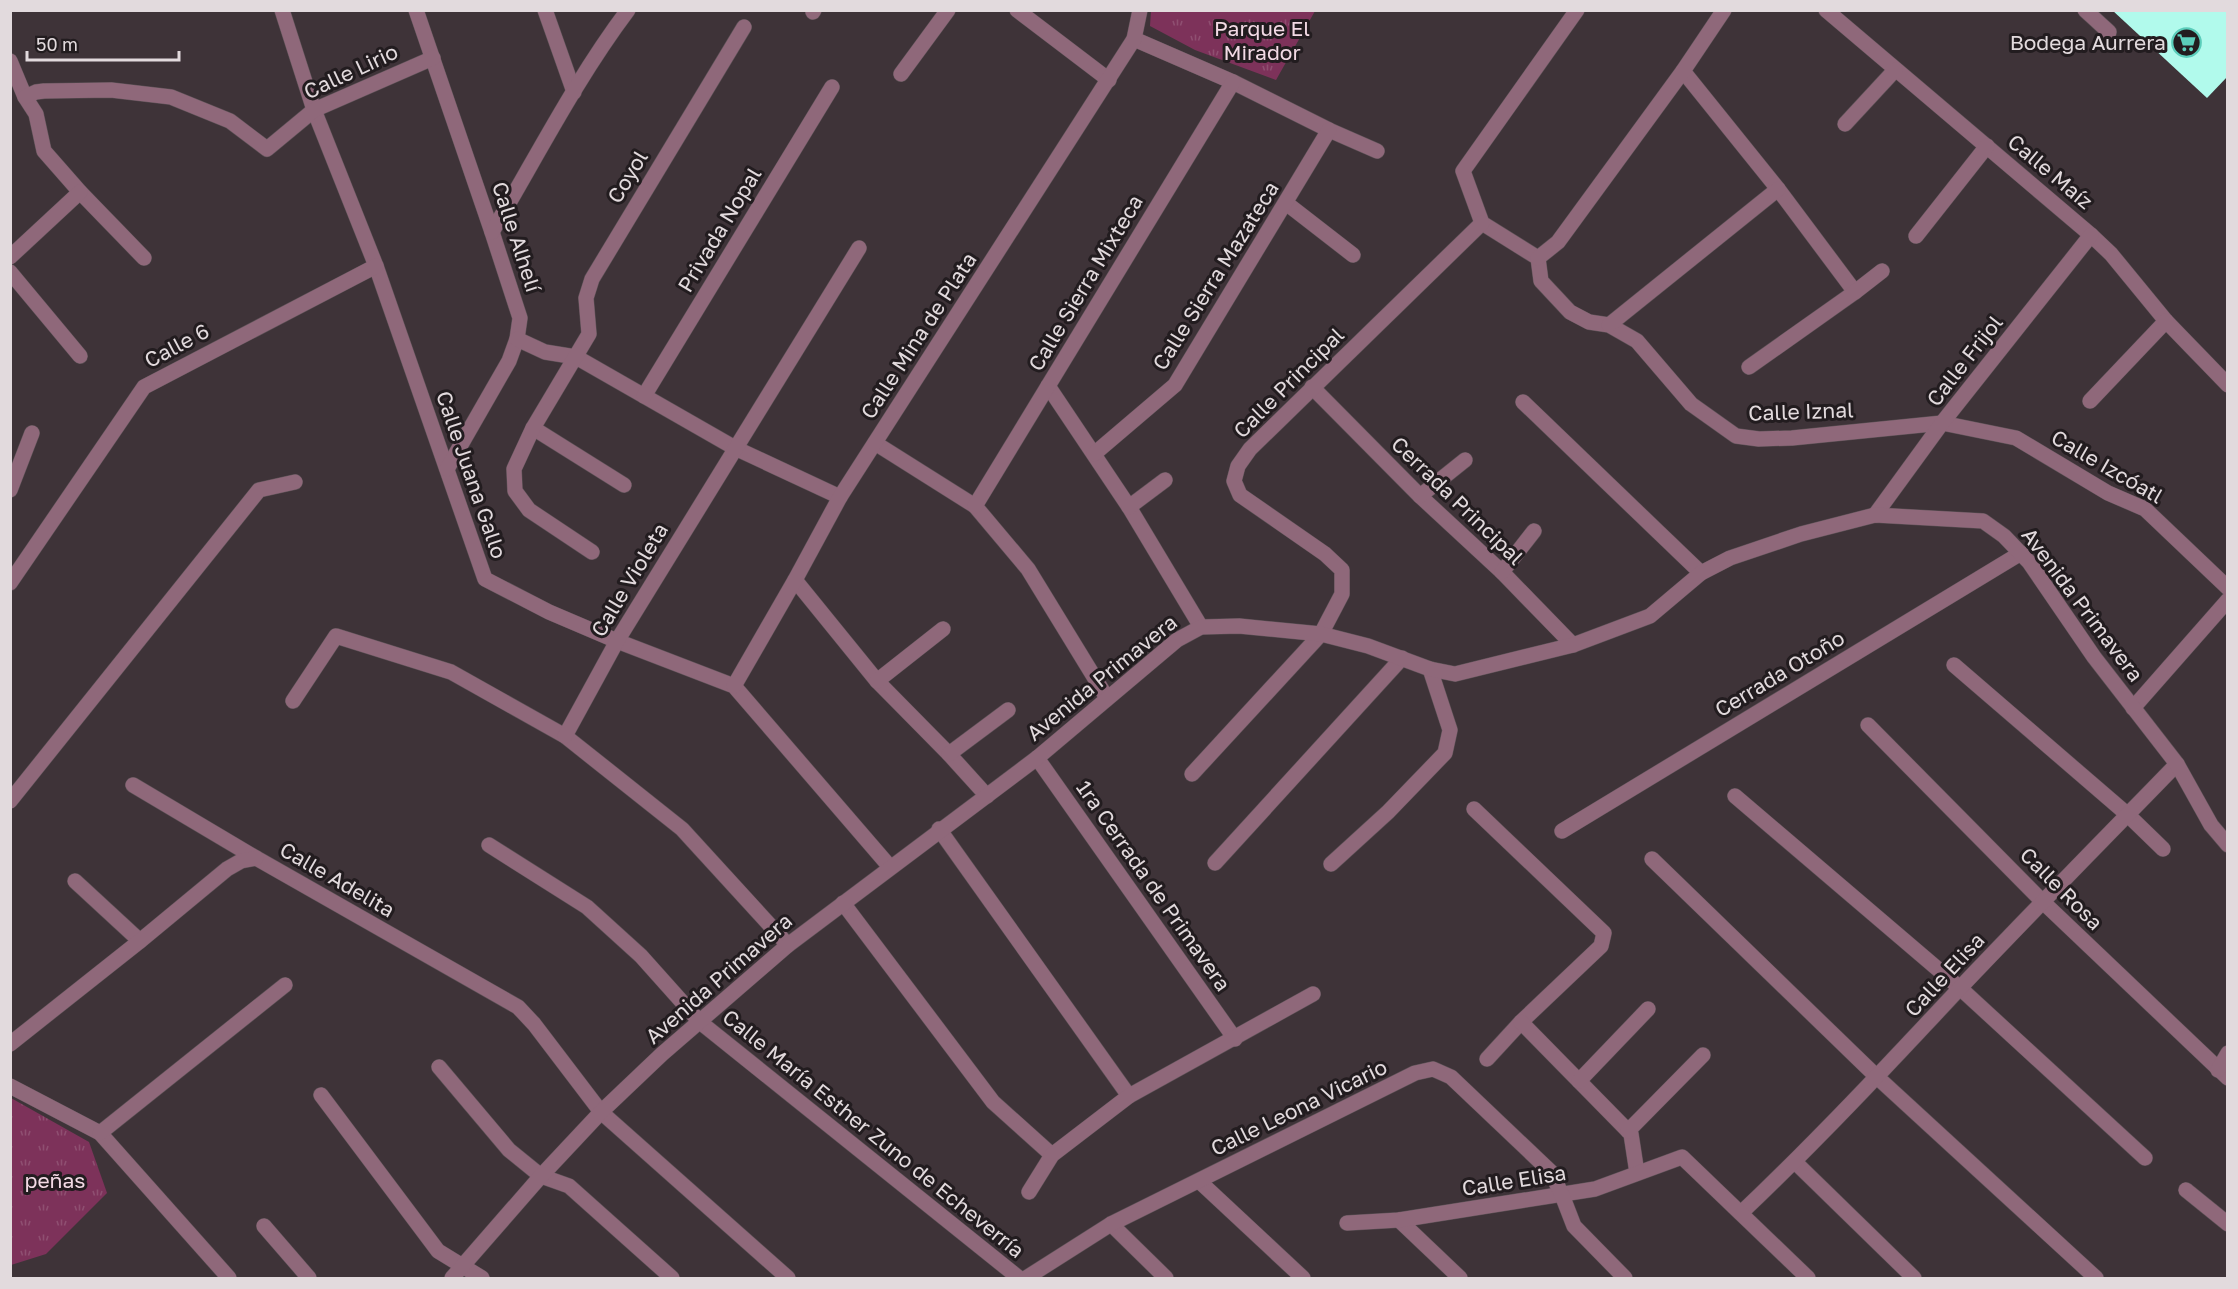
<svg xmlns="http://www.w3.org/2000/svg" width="2238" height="1289" viewBox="0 0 2238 1289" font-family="'Golos Text',sans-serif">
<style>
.grass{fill:url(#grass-tufts)}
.building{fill:#b1faec}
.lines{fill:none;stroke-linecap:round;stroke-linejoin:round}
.minor-casing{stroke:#5c5156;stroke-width:16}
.minor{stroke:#8f687a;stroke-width:15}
.labels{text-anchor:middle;stroke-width:6;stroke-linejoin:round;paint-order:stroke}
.park-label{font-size:21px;fill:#f3dae5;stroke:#221c1f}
.poi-label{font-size:21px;fill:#e2dadd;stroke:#221c1f;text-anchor:end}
.street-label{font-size:21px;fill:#e2dadd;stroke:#221c1f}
</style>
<defs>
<pattern id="grass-tufts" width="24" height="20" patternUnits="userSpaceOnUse" patternTransform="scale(1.5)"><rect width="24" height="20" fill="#7d325a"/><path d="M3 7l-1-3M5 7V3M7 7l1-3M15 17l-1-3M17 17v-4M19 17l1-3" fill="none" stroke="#8f4f71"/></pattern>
</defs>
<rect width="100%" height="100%" fill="#3e3338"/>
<!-- grass -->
<g class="grass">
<path d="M1151,11v-1l164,1 -39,69 -81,-30 -45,-24z"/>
<path d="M11,1098l78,44 18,51 -61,61 -35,11z"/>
</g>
<!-- building -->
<path class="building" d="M2112,10h116v66l-21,22z"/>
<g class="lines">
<defs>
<g id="minor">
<path d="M282,10l32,100 62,156 109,313 64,33 68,29 117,45 156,181"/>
<path d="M416,10l76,222 28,86 -3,21 -8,22 -62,108"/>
<path d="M545,10l29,82"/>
<path d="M1017,10l92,70"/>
<path d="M1577,10l-114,161 19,52 56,35 3,23 29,31 19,10 20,3 28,16 54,63 45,32 23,3 33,-1 150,-15 74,15 92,55 37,16 83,79"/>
<path d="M1826,10l265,225 20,19 55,67 62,64"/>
<path d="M2085,10l24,22"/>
<path d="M813,12l1,-2"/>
<path d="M1134,39l99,43 96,48 48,21"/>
<path d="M10,61l15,36 11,17 8,37 36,41 64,66"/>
<path d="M1683,71l95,118 77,103"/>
<path d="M901,74l47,-64"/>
<path d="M25,97l11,-5 8,-1 67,-1 60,7 59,24 37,28 47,-39 119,-52"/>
<path d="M1845,124l50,-54"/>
<path d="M1286,203l67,52"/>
<path d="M492,232c44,-74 84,-153 136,-222"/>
<path d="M1916,236l71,-90"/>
<path d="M10,257l70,-65"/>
<path d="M1538,258l20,-16 125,-171 41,-61"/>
<path d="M10,272l70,84"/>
<path d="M1609,325l169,-136"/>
<path d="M517,339l28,13 31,5 159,91 105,49"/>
<path d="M1749,367l106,-75 27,-21"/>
<path d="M1048,386l81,121 72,120"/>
<path d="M1312,387l108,109 82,76 71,73"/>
<path d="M644,396l188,-309"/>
<path d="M2090,401l76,-80"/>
<path d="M1523,402l178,171"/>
<path d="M533,428l91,57"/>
<path d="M875,443l100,63 53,63 79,129"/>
<path d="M1094,454l81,-69 154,-255"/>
<path d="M10,490l22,-57"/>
<path d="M1420,496l45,-36"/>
<path d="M975,506l258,-424"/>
<path d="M1129,507l36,-27"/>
<path d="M1875,515l67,-92 149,-188"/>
<path d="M592,552l-63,-42 -14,-19 -1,-22 19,-41 56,-94 -3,-36 6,-19 152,-252"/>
<path d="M1502,572l32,-41"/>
<path d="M795,580l82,101 72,73 38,42"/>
<path d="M10,583l134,-196 232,-121"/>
<path d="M1954,665l174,150 35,34"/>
<path d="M877,681l66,-52"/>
<path d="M734,686l61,-106 45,-83 294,-458 6,-29"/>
<path d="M293,701l43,-65 115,36 114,64 117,93 106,116"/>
<path d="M2133,708l95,-108"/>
<path d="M1868,725l175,177 185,176"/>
<path d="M565,736l52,-95 242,-393"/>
<path d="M949,754l59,-44"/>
<path d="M1037,758l198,281"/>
<path d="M1192,774l129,-140 21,-40v-24l-17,-16 -85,-59 -6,-14 4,-15 12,-17 232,-226"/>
<path d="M133,785l123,73 262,149 16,17 67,88 187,166"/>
<path d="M1735,796l225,192 185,170"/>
<path d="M10,801l249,-311 36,-8"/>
<path d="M1474,809l130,124 -3,13 -80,76 -34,37"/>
<path d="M939,829l190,267"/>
<path d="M1562,831l459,-278"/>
<path d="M489,845l98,62 54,49 59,66 319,256"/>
<path d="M1652,859l225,218 219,201"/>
<path d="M1215,863l187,-205"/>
<path d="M1331,864l57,-52 57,-59 5,-23 -20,-61"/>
<path d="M75,881l65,60"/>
<path d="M843,903l150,199 59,53"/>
<path d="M1521,1022l110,112 6,39"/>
<path d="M10,1044l130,-103 87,-72 14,-8 15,-3"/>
<path d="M439,1067l70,83 32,26 28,10 103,92"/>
<path d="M2218,1070l10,-17"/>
<path d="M1579,1081l69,-72"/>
<path d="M10,1086l90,47 129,145"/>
<path d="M321,1095l117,156 44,27"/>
<path d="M1628,1131l75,-76"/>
<path d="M100,1133l185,-148"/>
<path d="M1795,1162l119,116"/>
<path d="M1199,1181l104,97"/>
<path d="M2186,1190l42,34"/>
<path d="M1029,1192l23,-37 77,-59 184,-102"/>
<path d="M1741,1213c76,-72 147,-148 218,-224 72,-76 145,-150 218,-225"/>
<path d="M1399,1220l61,58"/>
<path d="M1347,1223l52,-3 196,-31 87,-32 126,121"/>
<path d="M1111,1224l55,54"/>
<path d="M264,1226l45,52"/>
<path d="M452,1278l89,-102 60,-64 61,-58 126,-109 249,-187 140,-118 24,-13 38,-1 82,8 47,12 62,23 25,5 118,-29 77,-29 51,-43 29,-15 71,-24 74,-19 108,6 21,15 25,26 65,95 83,107 34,61 17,20"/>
<path d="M1026,1278l85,-54 304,-151 18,-4 18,8 100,95 11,23 12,31 51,52"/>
</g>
</defs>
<!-- minor casing -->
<use href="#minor" class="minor-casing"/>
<!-- minor -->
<use href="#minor" class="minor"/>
</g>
<!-- icons -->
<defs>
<symbol id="supermarket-ring" viewBox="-11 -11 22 22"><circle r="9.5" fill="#221c1f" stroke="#5bcebb" stroke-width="1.5"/><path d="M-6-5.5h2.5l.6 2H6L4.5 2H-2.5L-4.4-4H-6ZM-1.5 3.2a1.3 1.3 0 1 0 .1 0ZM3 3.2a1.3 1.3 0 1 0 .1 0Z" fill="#5bcebb"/></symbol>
</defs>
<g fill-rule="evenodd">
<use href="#supermarket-ring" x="2170" y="26" width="33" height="33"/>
</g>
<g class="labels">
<!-- park labels -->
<g class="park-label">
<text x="1262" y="36">Parque El<tspan x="1262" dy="24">Mirador</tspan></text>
<text x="55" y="1188">peñas</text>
</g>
<!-- poi labels -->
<g class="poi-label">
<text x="2166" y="50">Bodega Aurrera</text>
</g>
<!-- street labels -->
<g class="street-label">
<text transform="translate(351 72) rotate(-25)" y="7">Calle Lirio</text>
<text transform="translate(2050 172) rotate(40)" y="7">Calle Maíz</text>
<text transform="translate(628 177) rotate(-59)" y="7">Coyol</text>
<text transform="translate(720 230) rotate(-59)" y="7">Privada Nopal</text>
<text transform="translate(516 237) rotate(72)" y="7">Calle Alhelí</text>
<text transform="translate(1216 276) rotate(-58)" y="7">Calle Sierra Mazateca</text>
<text transform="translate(1086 283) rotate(-59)" y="7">Calle Sierra Mixteca</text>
<text transform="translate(919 336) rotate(-57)" y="7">Calle Mina de Plata</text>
<text transform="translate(177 346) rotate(-28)" y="7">Calle 6</text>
<text transform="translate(1965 361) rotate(-52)" y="7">Calle Frijol</text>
<text transform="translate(1289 383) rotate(-45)" y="7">Calle Principal</text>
<text transform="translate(1801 412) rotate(-2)" y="7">Calle Iznal</text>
<text transform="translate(2107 467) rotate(30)" y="7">Calle Izcóatl</text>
<text transform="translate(471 475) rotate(71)" y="7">Calle Juana Gallo</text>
<text transform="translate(1457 501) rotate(44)" y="7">Cerrada Principal</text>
<text transform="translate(630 580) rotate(-59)" y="7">Calle Violeta</text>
<text transform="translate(2082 605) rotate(53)" y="7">Avenida Primavera</text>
<text transform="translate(1780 674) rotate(-31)" y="7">Cerrada Otoño</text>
<text transform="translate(1102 678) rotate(-39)" y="7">Avenida Primavera</text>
<text transform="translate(337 880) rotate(30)" y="7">Calle Adelita</text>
<text transform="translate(1153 886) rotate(55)" y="7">1ra Cerrada de Primavera</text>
<text transform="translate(2061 889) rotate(45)" y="7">Calle Rosa</text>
<text transform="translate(1945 975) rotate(-47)" y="7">Calle Elisa</text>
<text transform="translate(719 979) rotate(-41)" y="7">Avenida Primavera</text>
<text transform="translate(1299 1108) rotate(-26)" y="7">Calle Leona Vicario</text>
<text transform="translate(873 1134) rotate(39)" y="7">Calle María Esther Zuno de Echeverría</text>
<text transform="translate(1514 1181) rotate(-9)" y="7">Calle Elisa</text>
</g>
</g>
<!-- border -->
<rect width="2238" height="1289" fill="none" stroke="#e2dadd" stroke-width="24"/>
<!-- scale -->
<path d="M27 51v9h152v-9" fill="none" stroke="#e2dadd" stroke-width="3"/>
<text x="36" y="51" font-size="18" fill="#e2dadd" stroke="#221c1f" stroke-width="4.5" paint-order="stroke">50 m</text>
</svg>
